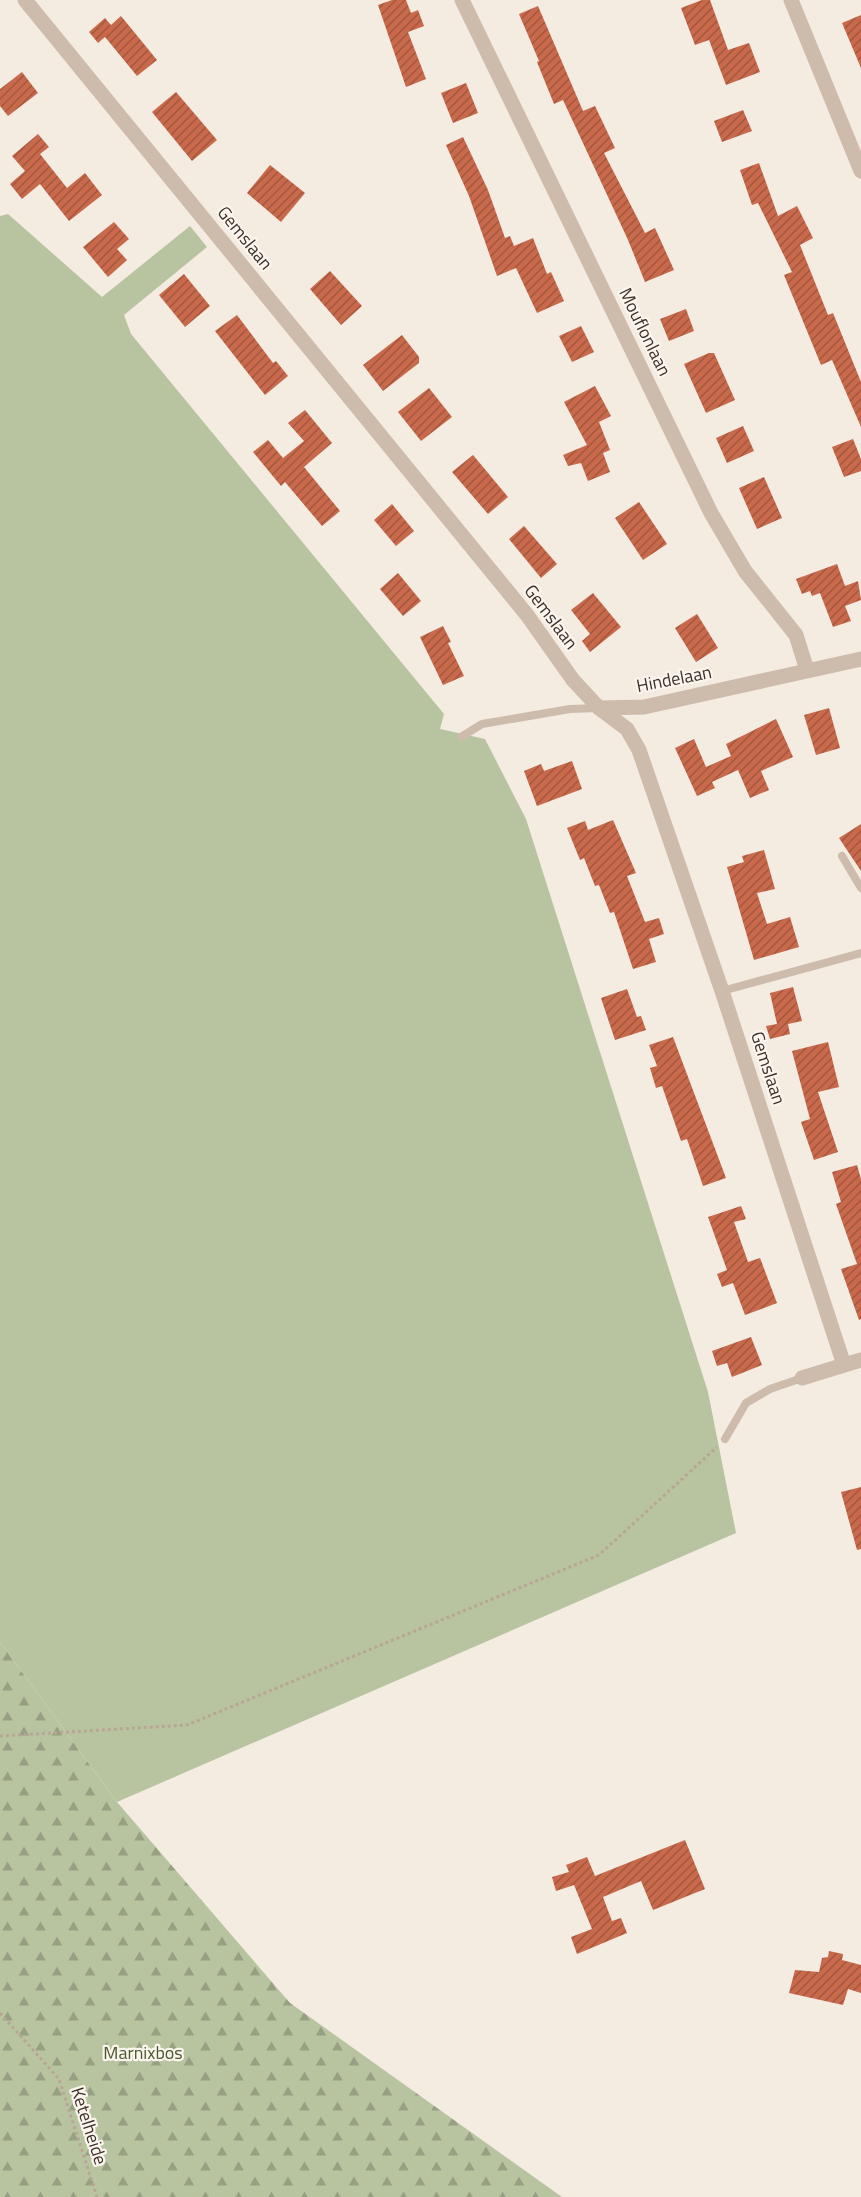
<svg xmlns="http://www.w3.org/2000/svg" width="861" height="2197" viewBox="0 0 861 2197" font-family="'Titillium Web',sans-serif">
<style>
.green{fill:#b8c4a0}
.forest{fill:url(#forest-firs)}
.building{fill:url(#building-hatch)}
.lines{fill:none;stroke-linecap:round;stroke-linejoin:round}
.path{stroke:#b9a596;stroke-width:3;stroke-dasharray:3 3;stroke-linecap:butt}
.lane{stroke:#cdbbac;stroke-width:8}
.street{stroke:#cdbbac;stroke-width:15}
.labels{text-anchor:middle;stroke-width:4.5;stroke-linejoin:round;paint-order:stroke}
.street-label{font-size:18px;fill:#3b302b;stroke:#fbf5ee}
.park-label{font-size:18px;fill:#4a5a2e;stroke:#fbf5ee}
</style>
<defs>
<pattern id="forest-firs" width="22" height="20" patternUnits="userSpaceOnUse" patternTransform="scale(1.5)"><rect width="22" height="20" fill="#b8c4a0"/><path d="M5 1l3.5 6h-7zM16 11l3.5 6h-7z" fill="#97a083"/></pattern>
<pattern id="building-hatch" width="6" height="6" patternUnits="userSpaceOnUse" patternTransform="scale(1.5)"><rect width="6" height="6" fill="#c8694b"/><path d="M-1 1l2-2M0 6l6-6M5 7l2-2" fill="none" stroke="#a4573f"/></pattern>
</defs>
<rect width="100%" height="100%" fill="#f4ebe1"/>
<!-- green -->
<path class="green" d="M8,214l94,83 88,-71 17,21 -83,68 7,19 313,380 -4,15 45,10 41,80 182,573 28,141 -619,269 -117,-160v-1426z"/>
<!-- forest -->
<path class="forest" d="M0,1642l117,160 173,201 272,194h-562z"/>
<!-- building -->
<g class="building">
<path d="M392,0h14l5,13 7,-3 6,16 -16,6 18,47 -20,8 -28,-82z"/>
<path d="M702,0h8l18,50 21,-7 11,29 -34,13 -17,-45 -14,5 -14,-37z"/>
<path d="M538,6l45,105 12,-5 20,42 -11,5 41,80 10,-5 19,42 -29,12 -17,-42 -65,-140 -9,4 -17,-42 2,-1 -20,-47z"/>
<path d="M861,15v53l-19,-45z"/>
<path d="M121,16l36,44 -20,16 -32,-39 -7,6 -9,-11 16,-14 6,7z"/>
<path d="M22,72l16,21 -30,23 -8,-10v-17z"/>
<path d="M466,83l12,30 -25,10 -12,-30z"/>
<path d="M176,92l41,48 -25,21 -40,-49z"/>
<path d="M743,110l9,21 -30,11 -8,-21z"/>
<path d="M38,134l11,13 -9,7 27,34 18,-15 17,22 -33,26 -29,-37 -18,15 -12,-15 15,-13 -13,-15z"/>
<path d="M463,137l25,53 17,48 5,-2 4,10 19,-8 14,36 4,-2 13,29 -27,12 -21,-45 -19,8 -28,-80 -23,-51z"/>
<path d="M759,163l19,53 19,-10 16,32 -13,7 28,70 5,-2 28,69v45l-29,-67 -11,5 -37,-90 8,-3 -34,-69 -6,2 -12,-35z"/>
<path d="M270,165l35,28 -24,29 -34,-29z"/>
<path d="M114,222l15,17 -12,10 10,11 -19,17 -25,-30z"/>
<path d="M330,271l32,35 -21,19 -31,-36z"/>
<path d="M184,274l26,32 -25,21 -26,-32z"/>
<path d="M686,309l8,22 -25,10 -9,-22z"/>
<path d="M237,315l36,48 3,-2 12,15 -23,19 -50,-64z"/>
<path d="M581,326l13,26 -22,10 -13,-26z"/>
<path d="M402,335l17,22v6l-36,28 -20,-26z"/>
<path d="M709,353h5l21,47 -29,13 -22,-49z"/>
<path d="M595,386l16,30 -12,6 11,28 -7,3 7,19 -22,9 -7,-18 -13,3 -5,-11 24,-10 -23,-43z"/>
<path d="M429,388l23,29 -31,24 -23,-29z"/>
<path d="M305,410l27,33 -28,24 36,44 -18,15 -37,-44 -4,4 -28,-34 15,-12 15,18 21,-17 -16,-18z"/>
<path d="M743,426l11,25 -27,12 -11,-25z"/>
<path d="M853,439l8,20v12l-17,6 -12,-30z"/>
<path d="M473,455l35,42 -20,17 -36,-42z"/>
<path d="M764,477l18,41 -25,11 -18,-41z"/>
<path d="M639,502l28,42 -24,16 -28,-42z"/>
<path d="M392,504l22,27 -18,15 -22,-26z"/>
<path d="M524,526l33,38 -16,14 -32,-39z"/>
<path d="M837,564l8,22 13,-5 3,19 -16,6 6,15 -18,6 -13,-34 -8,3 -2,-5 -8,3 -6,-15z"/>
<path d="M398,573l23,28 -18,15 -23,-27z"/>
<path d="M593,593l28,34 -31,25 -8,-11 8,-7 -19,-24z"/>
<path d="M697,614l21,34 -22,14 -21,-34z"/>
<path d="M443,626l8,16 -3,1 16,33 -21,9 -23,-48z"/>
<path d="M829,708l11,40 -24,7 -12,-40z"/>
<path d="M776,719l17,38 -32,14 8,19 -19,8 -12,-28 -26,12 3,6 -18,8 -22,-48 19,-9 12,28 25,-11 -5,-12z"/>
<path d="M572,761l10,28 -45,17 -13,-35 17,-7 3,7z"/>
<path d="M613,820l23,53 -9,3 18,46 14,-4 5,16 -15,5 7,23 -23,7 -19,-57 -4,1 -11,-28 -4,1 -11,-28 -4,2 -13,-32 18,-7 3,9z"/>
<path d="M861,824v47l-22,-33z"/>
<path d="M764,850l11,39 -18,4 10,31 23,-7 9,30 -45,13 -27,-93 17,-5 -2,-6z"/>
<path d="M793,987l9,34 -14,3 2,10 -20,5 -4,-13 11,-2 -7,-31z"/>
<path d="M627,989l10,28 4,-1 5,14 -31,10 -14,-42z"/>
<path d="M673,1037l53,141 -23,8 -16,-47 -6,2 -19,-55 -6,2 -6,-20 7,-2 -8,-21z"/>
<path d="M828,1042l11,45 -21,5 20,60 -24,8 -13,-38 9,-3 -18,-68z"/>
<path d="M857,1165l4,14v140l-2,1 -18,-51 16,-5 -21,-60 5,-2 -9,-30z"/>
<path d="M741,1206l5,13 -12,3 14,40 12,-4 17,45 -32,12 -12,-32 -11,4 -5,-13 10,-4 -19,-53z"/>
<path d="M751,1337l11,28 -30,12 -5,-14 -10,3 -5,-15z"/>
<path d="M861,1487v62l-4,1 -16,-58z"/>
<path d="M685,1840l20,49 -52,21 -12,-29 -38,16 9,24 9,-3 6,15 -50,21 -6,-17 21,-8 -18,-44 -18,6 -4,-14 17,-5 -3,-7 21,-8 8,19z"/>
<path d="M829,1951l14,3 -1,6 19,5v28l-13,-4 -5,16 -54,-12 6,-23 24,2 3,-14 6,-1z"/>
</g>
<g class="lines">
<!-- path -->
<g class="path">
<path d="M0,1736l187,-11 412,-170 118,-108"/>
<path d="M0,2013l59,66 38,118"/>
</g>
<!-- lane -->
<g class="lane">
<path d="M461,737l21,-13 88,-15 29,-1"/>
<path d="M842,856l19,32"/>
<path d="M722,991l139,-38"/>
<path d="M725,1439l21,-36 24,-14 32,-11"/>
</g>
<!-- street -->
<g class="street">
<path d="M25,0l502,615 46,65 26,28 28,21 12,21 83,241 122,374"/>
<path d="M462,0l249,513 34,58 51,64 11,35"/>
<path d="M791,0l70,171"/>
<path d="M599,708l45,-1 217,-48"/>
<path d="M802,1378l59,-18"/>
</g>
</g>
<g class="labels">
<!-- street labels -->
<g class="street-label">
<text transform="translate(245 238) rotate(51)" y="6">Gemslaan</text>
<text transform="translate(645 332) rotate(64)" y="6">Mouflonlaan</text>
<text transform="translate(551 617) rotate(53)" y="6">Gemslaan</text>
<text transform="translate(674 679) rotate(-11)" y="6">Hindelaan</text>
<text transform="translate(768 1068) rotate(72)" y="6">Gemslaan</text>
<text transform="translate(89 2126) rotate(72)" y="6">Ketelheide</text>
</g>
<!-- park labels -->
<g class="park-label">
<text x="143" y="2059">Marnixbos</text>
</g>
</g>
</svg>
